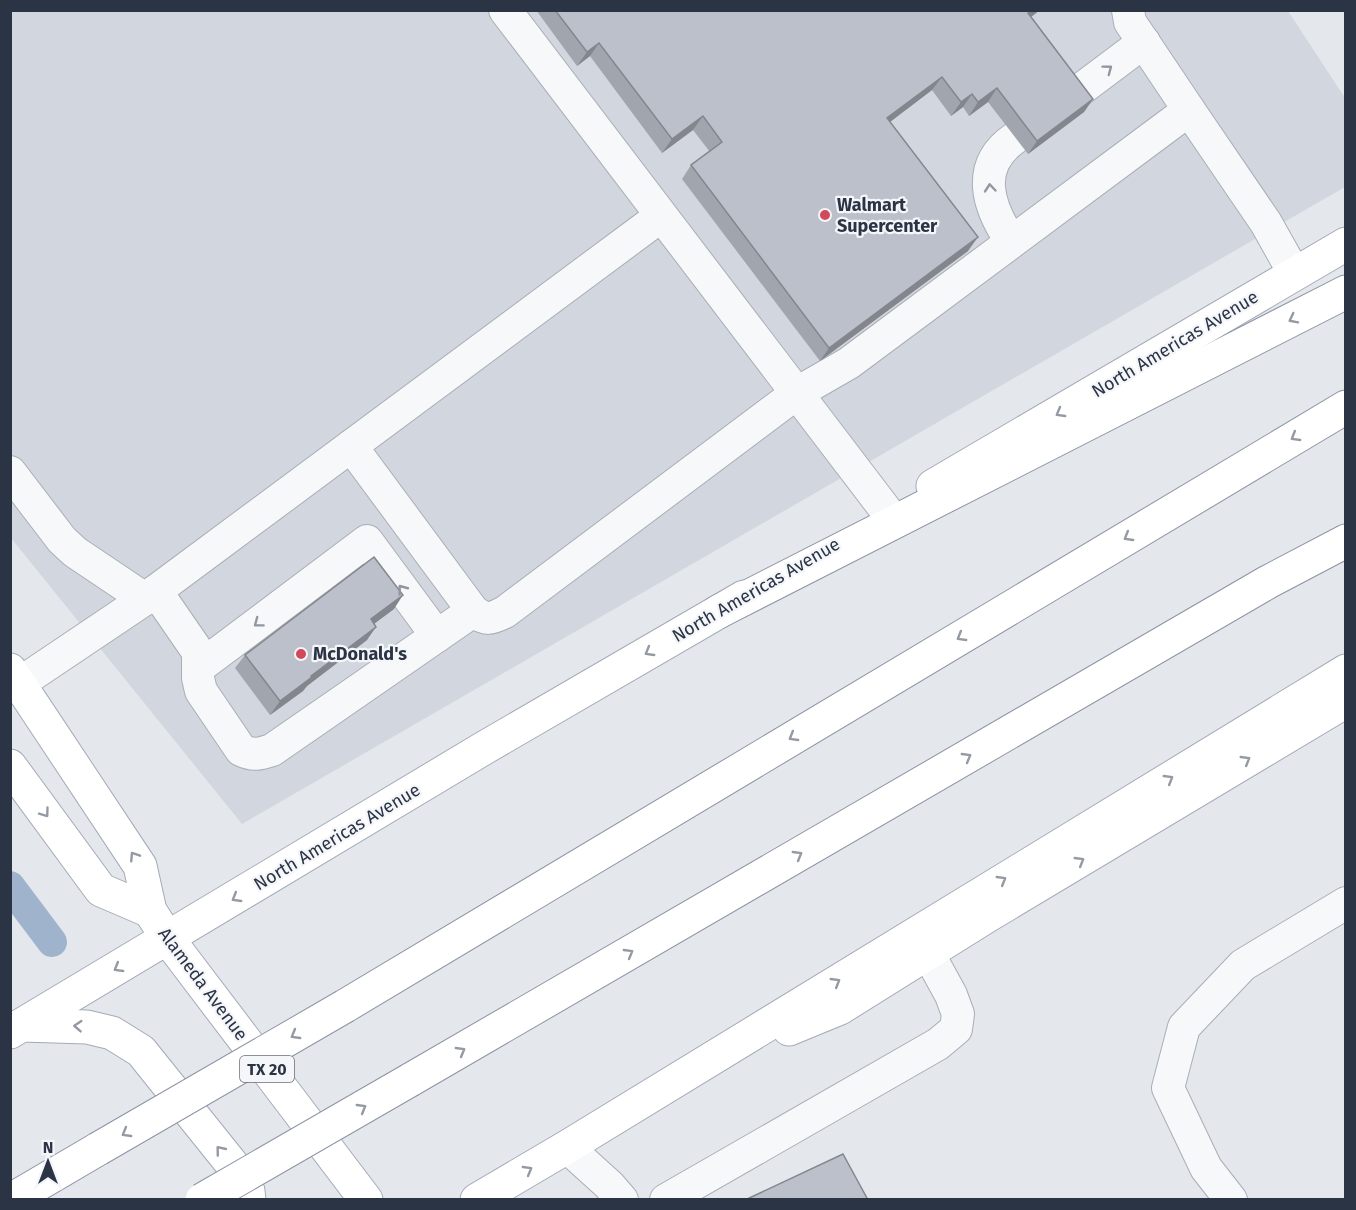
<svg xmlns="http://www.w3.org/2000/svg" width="1356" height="1210" viewBox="0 0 1356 1210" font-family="'Fira Sans',sans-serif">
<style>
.built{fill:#d2d6de}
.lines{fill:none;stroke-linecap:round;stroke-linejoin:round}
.canal{stroke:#9fb4cc;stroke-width:30}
.minor-casing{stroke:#a9aeb7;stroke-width:34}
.major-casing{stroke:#a3abb8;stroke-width:35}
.highway-casing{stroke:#8b94a3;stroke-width:35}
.minor{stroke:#f7f8fa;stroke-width:32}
.major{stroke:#fff;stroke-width:33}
.highway{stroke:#fff;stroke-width:33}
.highway-bridge-casing{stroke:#8b94a3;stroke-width:35;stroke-linecap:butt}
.highway-bridge{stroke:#fff;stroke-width:33}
.wall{fill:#a1a5ae}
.shaded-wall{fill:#83868d}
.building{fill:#bbc0ca;stroke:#83868d;stroke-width:1.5}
.oneway{stroke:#9196a0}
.oneway2{stroke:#959aa2}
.poi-dot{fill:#d1495b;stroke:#f4f6f9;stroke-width:2}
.labels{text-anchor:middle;stroke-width:4.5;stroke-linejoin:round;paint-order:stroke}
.shield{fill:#f4f6f9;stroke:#676e7b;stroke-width:1.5}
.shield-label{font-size:16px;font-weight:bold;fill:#2b3445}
.poi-label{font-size:18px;font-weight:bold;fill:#2b3445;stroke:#f4f6f9;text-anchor:start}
.street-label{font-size:18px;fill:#2b3445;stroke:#f4f6f9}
</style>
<rect width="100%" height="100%" fill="#e4e7ec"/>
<!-- built -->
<path class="built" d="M10,11h1278l57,87v89l-1103,637 -231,-286z"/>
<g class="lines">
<!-- canal -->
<path class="canal" d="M10,886l42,56"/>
<defs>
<g id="minor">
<path d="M505,10l383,503"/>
<path d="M1072,96l72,-54"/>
<path d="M1189,110l77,113 28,50"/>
<path d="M1011,241c-23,-34 -37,-75 4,-103"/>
<path d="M351,446l122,165c13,10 18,8 32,1l292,-219 52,-30 340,-253 -59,-88 -2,-12"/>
<path d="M10,472l52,68 13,12 70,47"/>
<path d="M156,591l42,61v26l3,13 40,59c12,6 19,4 31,0l201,-139"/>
<path d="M198,668l169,-127 70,95"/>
<path d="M20,683l125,-84 516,-383"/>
<path d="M567,1147l42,38 13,15"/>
<path d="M666,1200l272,-156 18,-15 2,-15 -7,-19 -23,-42"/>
<path d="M1231,1200l-25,-32 -38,-80 16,-61 59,-62 103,-62"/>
</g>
<g id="major">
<path d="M933,486l413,-242"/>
<path d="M10,670l130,196 10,45 18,28 198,261"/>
<path d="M10,766l91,124 49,21"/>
<path d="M22,1025l65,2 25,6 29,18 98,122 9,18 1,9"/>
<path d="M789,1029l51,-21 147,-92 359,-215"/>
<path d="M10,1032l474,-284 260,-151"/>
<path d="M477,1200l90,-53 779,-476"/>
</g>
<g id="highway">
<path d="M718,612l628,-320"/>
<path d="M345,1006l1001,-599"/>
<path d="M410,1080l858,-498 78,-41"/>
<path d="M11,1200l87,-51"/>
</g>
</defs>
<!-- minor casing -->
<use href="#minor" class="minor-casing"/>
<!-- major casing -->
<use href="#major" class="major-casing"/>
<!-- highway casing -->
<use href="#highway" class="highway-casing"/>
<!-- minor -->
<use href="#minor" class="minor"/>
<!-- major -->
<use href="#major" class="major"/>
<!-- highway -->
<use href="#highway" class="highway"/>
<defs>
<g id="highway-bridge">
<path d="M98,1149l247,-143"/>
<path d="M202,1200l208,-120"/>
</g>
</defs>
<!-- highway-bridge casing -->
<use href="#highway-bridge" class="highway-bridge-casing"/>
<!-- highway-bridge -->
<use href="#highway-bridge" class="highway-bridge"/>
</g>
<!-- wall -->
<g class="wall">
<path d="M536,10h504l-9,7 62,82 -9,13 -56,42 -40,-52 -19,14 -6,-9 -12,9 -19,-26 -42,32 78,129 -148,110 -138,-182 9,-14 19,-13 -17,-22 -31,23 -72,-97 -13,10z"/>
<path d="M394,609l-20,14 -7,17 -60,46 -4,5 -33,24 -35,-47 10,-13z"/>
</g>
<!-- shaded-wall -->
<g class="shaded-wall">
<path d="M1031,10h9l-21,16 9,-13z"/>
<path d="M599,43l-9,13 -13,10 10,-14z"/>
<path d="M942,77l-10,13 -54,41 9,-13z"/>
<path d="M997,88l-9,14 -19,14 9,-14z"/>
<path d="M972,94l-9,13 -12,9 10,-14z"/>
<path d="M1093,99l-9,13 -56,42 9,-13z"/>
<path d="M703,116l-10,14 -31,23 10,-14z"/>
<path d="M978,237l-10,14 -148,110 9,-13z"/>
<path d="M403,595l-9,14 -32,24 9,-14z"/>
<path d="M376,627l-9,13 -60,46 -4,5 -33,24 10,-14 31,-25z"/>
</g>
<!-- building -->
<g class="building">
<path d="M555,10h476l-3,3 65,86 -56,42 -40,-53 -19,14 -6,-8 -11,8 -19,-25 -55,41 91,119 -149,111 -138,-183 31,-23 -19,-26 -31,23 -73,-96 -12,9z"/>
<path d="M374,557l29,38 -32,24 5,8 -65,49 1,1 -32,24 -35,-46z"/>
<path d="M843,1154l25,46h-123z"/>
</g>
<!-- one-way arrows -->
<defs><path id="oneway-chevron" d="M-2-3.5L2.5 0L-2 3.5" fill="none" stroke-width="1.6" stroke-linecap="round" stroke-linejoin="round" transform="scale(1.5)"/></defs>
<g class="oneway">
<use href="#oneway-chevron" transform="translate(1108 69) rotate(-37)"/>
<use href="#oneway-chevron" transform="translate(990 188) rotate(-95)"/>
<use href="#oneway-chevron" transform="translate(402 589) rotate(-127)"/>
<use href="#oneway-chevron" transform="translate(258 623) rotate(143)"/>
</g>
<g class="oneway2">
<use href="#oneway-chevron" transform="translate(1293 319) rotate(153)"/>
<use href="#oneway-chevron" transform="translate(1060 413) rotate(150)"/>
<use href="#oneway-chevron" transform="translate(1295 437) rotate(149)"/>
<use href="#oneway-chevron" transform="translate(1128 537) rotate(149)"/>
<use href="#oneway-chevron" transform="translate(961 637) rotate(149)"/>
<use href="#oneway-chevron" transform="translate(649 652) rotate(150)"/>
<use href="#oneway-chevron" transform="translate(793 737) rotate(149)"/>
<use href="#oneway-chevron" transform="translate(967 757) rotate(-30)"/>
<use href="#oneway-chevron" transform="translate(1246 760) rotate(-31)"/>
<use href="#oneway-chevron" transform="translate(1169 779) rotate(-31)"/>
<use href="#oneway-chevron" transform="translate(45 813) rotate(54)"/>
<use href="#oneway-chevron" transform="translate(798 855) rotate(-30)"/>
<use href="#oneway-chevron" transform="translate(134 856) rotate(-123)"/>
<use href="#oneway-chevron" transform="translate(1080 861) rotate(-31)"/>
<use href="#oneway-chevron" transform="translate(1002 880) rotate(-31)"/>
<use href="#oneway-chevron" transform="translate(236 898) rotate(149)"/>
<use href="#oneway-chevron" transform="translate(629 953) rotate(-30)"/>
<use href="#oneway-chevron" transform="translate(118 968) rotate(149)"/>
<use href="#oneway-chevron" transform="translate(836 982) rotate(-31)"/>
<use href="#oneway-chevron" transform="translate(78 1026) rotate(-176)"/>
<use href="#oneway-chevron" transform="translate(295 1035) rotate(150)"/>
<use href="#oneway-chevron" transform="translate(461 1051) rotate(-30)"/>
<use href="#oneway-chevron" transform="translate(362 1108) rotate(-30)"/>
<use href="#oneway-chevron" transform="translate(126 1133) rotate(150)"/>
<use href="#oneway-chevron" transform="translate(220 1150) rotate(-129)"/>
<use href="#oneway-chevron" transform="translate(528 1170) rotate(-30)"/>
</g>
<!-- markers -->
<g class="poi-dot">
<circle cx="825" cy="215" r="6"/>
<circle cx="301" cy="654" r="6"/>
</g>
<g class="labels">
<!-- shield labels -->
<rect class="shield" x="240" y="1056" width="54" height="26" rx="4.5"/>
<g class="shield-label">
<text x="267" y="1075">TX 20</text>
</g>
<!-- poi labels -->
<g class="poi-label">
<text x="837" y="211">Walmart<tspan x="837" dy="21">Supercenter</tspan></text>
<text x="313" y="660">McDonald's</text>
</g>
<!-- street labels -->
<g class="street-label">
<text transform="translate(1175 344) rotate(-31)" y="6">North Americas Avenue</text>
<text transform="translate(756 590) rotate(-30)" y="6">North Americas Avenue</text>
<text transform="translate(337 837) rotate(-31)" y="6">North Americas Avenue</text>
<text transform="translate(203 984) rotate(53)" y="6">Alameda Avenue</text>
</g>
</g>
<!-- border -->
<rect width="1356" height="1210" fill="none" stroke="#2b3445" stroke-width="24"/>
<!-- north arrow -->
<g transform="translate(48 1162)" stroke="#f4f6f9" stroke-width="4.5" paint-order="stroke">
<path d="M0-4.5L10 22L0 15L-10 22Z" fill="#2b3445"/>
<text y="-9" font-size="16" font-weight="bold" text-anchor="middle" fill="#2b3445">N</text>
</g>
</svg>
